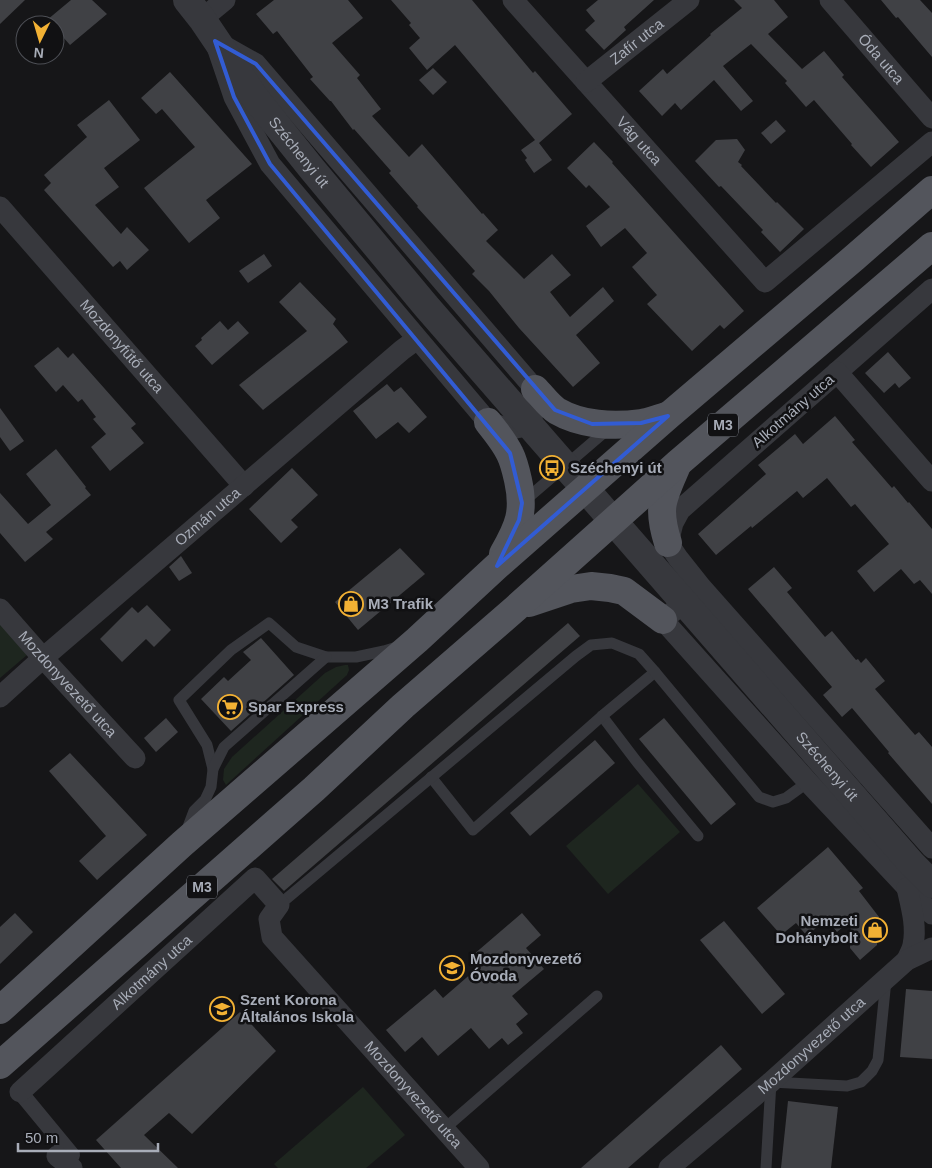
<svg xmlns="http://www.w3.org/2000/svg" width="932" height="1168" viewBox="0 0 932 1168" font-family="Arial,sans-serif">
<style>
.green{fill:#1e261f}
.building{fill:#404145}
.lines{fill:none;stroke-linecap:round;stroke-linejoin:round}
.service{stroke:#37383d;stroke-width:11}
.pedestrian{stroke:#37383d;stroke-width:16}
.minor{stroke:#37383d;stroke-width:21}
.tertiary{stroke:#37383d;stroke-width:28}
.primary{stroke:#53555c;stroke-width:28}
.marked{fill:none;stroke:#325cd3;stroke-width:4;stroke-linejoin:round}
.labels{text-anchor:middle;stroke-width:5;stroke-linejoin:round;paint-order:stroke}
.shield{fill:#111113;stroke:#7b7e86;stroke-width:1}
.shield-label{font-size:14px;font-weight:bold;fill:#a8adb8}
.street-label{font-size:15px;fill:#a8adb8;stroke:#111113}
.poi-label{font-size:15px;font-weight:bold;fill:#a8adb8;stroke:#111113;text-anchor:start}
</style>
<rect width="100%" height="100%" fill="#161618"/>
<!-- green -->
<g class="green">
<path d="M0,624l27,31 -27,23z"/>
<path d="M345,665h3l1,5 -2,5 -121,110 -3,-5 1,-11 8,-12 93,-84 11,-6z"/>
<path d="M638,784l42,48 -72,62 -42,-48z"/>
<path d="M363,1087l42,48 -39,33h-88l-4,-4z"/>
</g>
<!-- building -->
<g class="building">
<path d="M0,0h25l-25,24z"/>
<path d="M71,0h21l15,14 -37,31 -15,-17v-3h-3l-5,-5z"/>
<path d="M274,0h74l15,18 -31,25 28,32 -3,3 24,31 -9,7 37,41 13,-13 60,70 1,-1 15,17 -12,11 38,38 28,-25 19,21 -21,17 20,25 33,-30 11,14 -38,34 24,28 -27,24 -54,-59 -30,-37 -17,-17 3,-3 -58,-64 1,-1 -29,-33 2,-2 -37,-42 -1,1 -22,-29h-1l-20,-22 3,-2 -36,-46 -4,3 -17,-20z"/>
<path d="M391,0h81l61,73 2,-2 37,43 -33,29 13,17 -18,13 -9,-13 2,-2 -6,-8 14,-10 -80,-95 -28,25 -18,-22 11,-10 -11,-13 2,-2z"/>
<path d="M598,0h56l-30,27 2,3 -22,20 -19,-20 10,-9 -9,-11z"/>
<path d="M734,0h40l14,17 -20,17 34,35 22,-18 20,24 -2,2 57,65 -28,25 -20,-22 1,-1 -38,-44 -8,7 -21,-24 2,-2 -36,-37 -28,22 30,35 -12,10 -27,-31 -33,30 -6,-7 -13,13 -23,-25 24,-22 4,5 44,-39 -1,-1 32,-26z"/>
<path d="M881,0h39l12,13v44l-34,-40 -2,1z"/>
<path d="M433,68l14,14 -14,13 -14,-15z"/>
<path d="M170,72l82,92 -46,36 14,18 -31,25 -45,-55 51,-41 -33,-38 -6,5 -15,-16z"/>
<path d="M109,100l31,40 -36,28 15,19 -24,18 26,29 6,-7 22,23 -22,20 -7,-9 -7,6 -69,-77 7,-7 -7,-8 43,-38 -10,-12z"/>
<path d="M776,120l10,11 -15,13 -10,-11z"/>
<path d="M737,139l8,11 -7,12 4,3 -1,1 35,37 1,-1 27,27 -24,23 -19,-20 2,-2 -42,-44 -2,1 -24,-26 21,-21z"/>
<path d="M594,142l19,20 -1,1 132,148 -20,18 -4,-4 -28,26 -45,-47 10,-9 -25,-28 15,-14 -22,-25 -24,19 -15,-21 24,-19 -21,-22 -3,3 -19,-20z"/>
<path d="M264,254l8,12 -24,17 -9,-12z"/>
<path d="M300,282l36,37 -3,5 15,18 -85,68 -24,-25 68,-54 -28,-29z"/>
<path d="M220,321l8,9 10,-9 11,12 -37,32 -17,-19 7,-6 -1,-2z"/>
<path d="M58,347l10,11 5,-5 63,71 -5,4 13,15 -34,28 -19,-24 15,-13 -13,-15 3,-2 -14,-18 -4,3 -15,-17 -7,7 -22,-26z"/>
<path d="M888,352l23,26 -12,10 -4,-5 -11,10 -19,-20z"/>
<path d="M387,384l7,8 7,-5 26,30 -18,16 -11,-11 -22,17 -23,-28z"/>
<path d="M0,408l24,33 -14,10 -10,-14z"/>
<path d="M835,416l20,24 -3,2 40,46 2,-2 14,17 1,-1 23,27v65l-12,-14 -6,4 -13,-15 -27,23 -17,-21 32,-27 -34,-40 -4,3 -24,-29 -24,20 -6,-7 -45,37 -1,-2 -35,29 -18,-21 68,-60 -8,-9 37,-31 8,10z"/>
<path d="M56,449l30,38 -1,1 6,7 -45,37 7,7 -28,23 -25,-29v-40l28,31 23,-19 -25,-31z"/>
<path d="M292,468l26,27 -27,25 7,7 -17,16 -32,-34z"/>
<path d="M400,548l25,26 -67,56 -23,-28z"/>
<path d="M181,556l11,17 -13,8 -10,-14z"/>
<path d="M774,567l18,21 -5,4 38,45 7,-6 24,29 2,-1 3,4 5,-5 19,23 -10,8 40,46 4,-3 13,15v57l-44,-51 1,-1 -37,-44 -10,9 -19,-22 9,-8 -84,-98z"/>
<path d="M147,605l24,25 -17,17 -8,-8 -24,23 -22,-23 32,-32 6,6z"/>
<path d="M568,623l12,13 -296,255 -12,-12z"/>
<path d="M261,638l33,37 -63,56 -30,-32 23,-22 4,4 23,-21 -8,-8z"/>
<path d="M166,718l12,14 -22,20 -12,-14z"/>
<path d="M664,718l72,86 -25,21 -72,-86z"/>
<path d="M595,740l20,23 -85,73 -20,-23z"/>
<path d="M70,753l77,82 -50,45 -18,-19 27,-25 -57,-65z"/>
<path d="M828,847l35,41 -4,3 20,26v3l9,11 -11,10v4l-17,15 -10,-12 1,-28 -14,12 -11,-13 -19,17 -11,-13 -15,12 -24,-27z"/>
<path d="M15,913l18,19 -33,32v-37z"/>
<path d="M522,913l19,22 -15,13 18,21 -32,27 16,18 -12,10 7,9 -15,12 -6,-7 -13,11 -18,-21 -33,28 -16,-19 -17,15 -19,-22 49,-41 8,9 38,-33 -8,-10z"/>
<path d="M724,921l61,73 -23,20 -62,-74z"/>
<path d="M906,989l26,2v68l-32,-2z"/>
<path d="M240,1012l36,39 -84,83 -23,-21 -25,22 34,33h-57l-25,-28z"/>
<path d="M721,1045l21,24 -114,99h-47z"/>
<path d="M788,1101l50,6 -7,61h-50z"/>
</g>
<g class="lines">
<!-- service -->
<g class="service">
<path d="M523,502l85,-73"/>
<path d="M602,716l35,46 61,74"/>
<path d="M213,769l-6,-24 -28,-45 52,-50 38,-27 27,24 30,10h30l28,-6 13,-4"/>
<path d="M431,777l42,53 129,-114 53,-44"/>
<path d="M186,832l8,-21 11,-11 6,-13 2,-18 11,-22 102,-90"/>
<path d="M279,905l297,-249 15,-11 21,-2 27,11 16,18 104,125 14,5 13,-4 22,-16"/>
<path d="M444,1129l153,-133"/>
<path d="M766,1168l5,-86 76,4 14,-4 11,-11 6,-11 8,-80"/>
</g>
<!-- pedestrian -->
<path class="pedestrian" d="M20,1092l52,63"/>
<!-- minor -->
<g class="minor">
<path id="s1" d="M513,0l252,282 167,-140"/>
<path id="s2" d="M830,0l102,118"/>
<path d="M202,19l23,-19"/>
<path d="M215,41l41,23 279,325c1,15 1,37 -19,39 -9,1 -19,-3 -28,-6l-218,-258 -36,-67z"/>
<path id="s3" d="M586,82l103,-82"/>
<path id="s4" d="M0,207l244,279"/>
<path d="M932,289l-252,221 -7,13 -5,20 10,15 23,29 231,261"/>
<path d="M837,372l95,109"/>
<path id="s5" d="M0,609l43,49 92,100"/>
<path d="M675,610l-12,10 145,162 124,132"/>
<path id="s6" d="M0,697l43,-39 359,-308 15,-11"/>
<path d="M907,960c2,-5 5,-10 6,-15 4,-19 -2,-39 -6,-57"/>
<path id="s7" d="M20,1092l235,-214 24,27 -10,14 3,18 207,231"/>
<path d="M57,1156l15,12"/>
<path id="s8" d="M669,1168l102,-86 136,-122 25,-12"/>
</g>
<!-- tertiary -->
<path class="tertiary" id="s9" d="M187,0l15,19 54,80 56,70 114,137 486,558 20,20"/>
<!-- primary -->
<g class="primary">
<path d="M535,389c7,7 14,17 22,22 24,14 56,16 84,12 8,-1 17,-5 26,-7"/>
<path d="M488,422c8,10 17,21 22,32 4,8 6,17 8,26 7,32 1,46 -15,74"/>
<path d="M668,543c-11,-35 -6,-43 8,-75"/>
<path d="M529,603l42,-14 20,-3 19,2 14,3 39,29"/>
<path d="M0,1010l182,-166 235,-204 80,-74 171,-150 186,-158 78,-68"/>
<path d="M0,1065l314,-276 89,-83 113,-98 161,-144 255,-218"/>
</g>
</g>
<!-- marked area -->
<path class="marked" d="M215,41l41,23 299,346 37,14 49,-1 27,-7 -171,150 22,-46 3,-17 -12,-50 -240,-289 -36,-67z"/>
<!-- icons -->
<defs>
<symbol id="bus-ring" viewBox="-11 -11 22 22"><circle r="9.5" fill="#111113" stroke="#f2b134" stroke-width="1.5"/><path d="M-5-6H5V4H4V6H2V4H-2V6H-4V4H-5ZM-3.5-4V0h7V-4ZM-3.5 1.2v1.5H-2V1.2ZM2 1.2v1.5H3.5V1.2Z" fill="#f2b134"/></symbol>
<symbol id="shop-ring" viewBox="-11 -11 22 22"><circle r="9.5" fill="#111113" stroke="#f2b134" stroke-width="1.5"/><path d="M-5-2.5h2.3a2.7 3.5 0 0 1 5.4 0H5L5.5 6h-11ZM-1.5-2.5h3a1.5 2.3 0 0 0-3 0Z" fill="#f2b134"/></symbol>
<symbol id="supermarket-ring" viewBox="-11 -11 22 22"><circle r="9.5" fill="#111113" stroke="#f2b134" stroke-width="1.5"/><path d="M-6-5.5h2.5l.6 2H6L4.5 2H-2.5L-4.4-4H-6ZM-1.5 3.2a1.3 1.3 0 1 0 .1 0ZM3 3.2a1.3 1.3 0 1 0 .1 0Z" fill="#f2b134"/></symbol>
<symbol id="school-ring" viewBox="-11 -11 22 22"><circle r="9.5" fill="#111113" stroke="#f2b134" stroke-width="1.5"/><path d="M0-5L7-2L0 1L-7-2ZM-4 1L0 2.5L4 1V4Q0 6-4 4Z" fill="#f2b134"/></symbol>
</defs>
<g fill-rule="evenodd">
<use href="#bus-ring" x="538" y="454" width="28" height="28"/>
<use href="#shop-ring" x="337" y="590" width="28" height="28"/>
<use href="#supermarket-ring" x="216" y="693" width="28" height="28"/>
<use href="#shop-ring" x="861" y="916" width="28" height="28"/>
<use href="#school-ring" x="438" y="954" width="28" height="28"/>
<use href="#school-ring" x="208" y="995" width="28" height="28"/>
</g>
<g class="labels">
<!-- shield labels -->
<g class="shield">
<rect x="708" y="413.5" width="30" height="23" rx="4"/>
<rect x="187" y="875.5" width="30" height="23" rx="4"/>
</g>
<g class="shield-label">
<text x="723" y="430">M3</text>
<text x="202" y="892">M3</text>
</g>
<!-- street labels -->
<g class="street-label">
<text dy="5" stroke="none"><textPath href="#s3" startOffset="65">Zafír utca</textPath></text>
<text dy="5" stroke="none"><textPath href="#s2" startOffset="78">Óda utca</textPath></text>
<text dy="5" stroke="none"><textPath href="#s1" startOffset="189">Vág utca</textPath></text>
<text dy="5" stroke="none"><textPath href="#s9" startOffset="189">Széchenyi út</textPath></text>
<text dy="5" stroke="none"><textPath href="#s4" startOffset="185">Mozdonyfűtő utca</textPath></text>
<text transform="translate(793 411) rotate(-41)" y="5">Alkotmány utca</text>
<text dy="5" stroke="none"><textPath href="#s6" startOffset="275">Ozmán utca</textPath></text>
<text dy="5" stroke="none"><textPath href="#s5" startOffset="101">Mozdonyvezető utca</textPath></text>
<text dy="5" stroke="none"><textPath href="#s9" startOffset="999">Széchenyi út</textPath></text>
<text dy="5" stroke="none"><textPath href="#s7" startOffset="178">Alkotmány utca</textPath></text>
<text dy="5" stroke="none"><textPath href="#s8" startOffset="188">Mozdonyvezető utca</textPath></text>
<text dy="5" stroke="none"><textPath href="#s7" startOffset="601">Mozdonyvezető utca</textPath></text>
</g>
<!-- poi labels -->
<g class="poi-label">
<text x="570" y="473">Széchenyi út</text>
<text x="368" y="609">M3 Trafik</text>
<text x="248" y="712">Spar Express</text>
<text x="858" y="926" text-anchor="end">Nemzeti<tspan x="858" dy="17">Dohánybolt</tspan></text>
<text x="470" y="964">Mozdonyvezető<tspan x="470" dy="17">Óvoda</tspan></text>
<text x="240" y="1005">Szent Korona<tspan x="240" dy="17">Általános Iskola</tspan></text>
</g>
</g>
<!-- north arrow -->
<g transform="translate(40 40) rotate(185)"><circle r="24" fill="#111113" stroke="#4d4f55"/>
<path d="M0-4L9 19L0 12L-9 19Z" fill="#f2b134"/>
<text y="-8" font-size="14" font-weight="bold" text-anchor="middle" fill="#a8adb8">N</text>
</g>
<!-- scale -->
<path d="M18 1143v8h140v-8" fill="none" stroke="#a8adb8" stroke-width="2.5"/>
<text x="25" y="1143" font-size="15" fill="#a8adb8" stroke="#111113" stroke-width="4" paint-order="stroke">50 m</text>
</svg>
